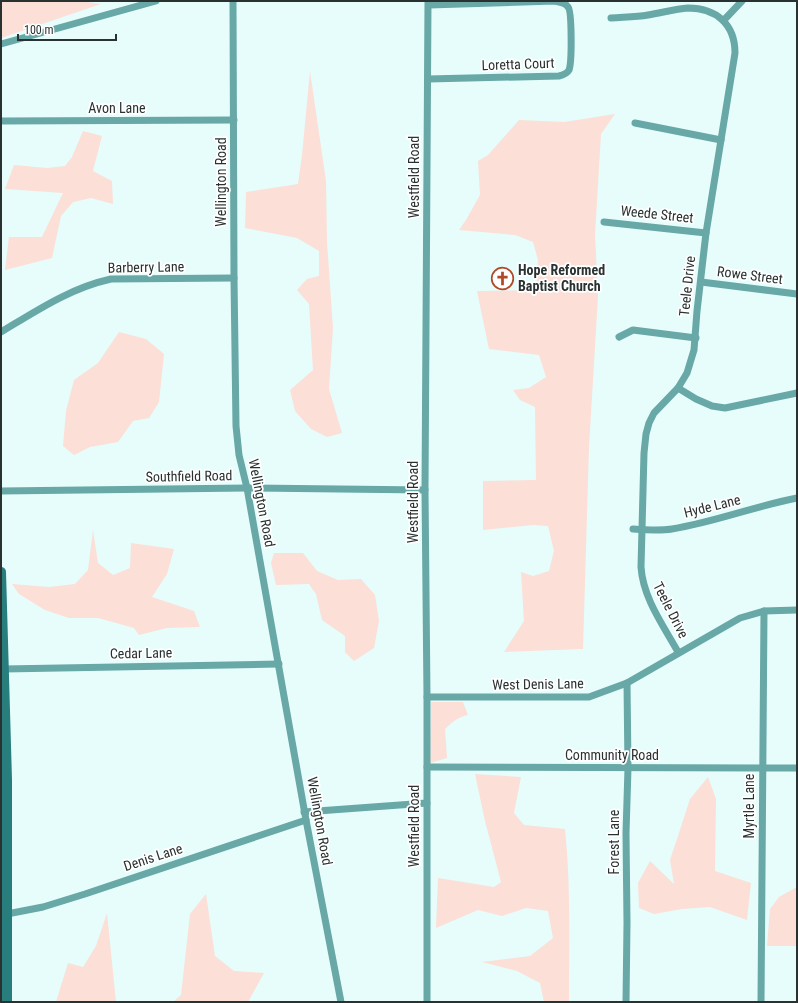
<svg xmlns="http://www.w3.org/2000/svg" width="798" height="1003" viewBox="0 0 798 1003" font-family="'Roboto Condensed',sans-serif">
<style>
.green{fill:#fcdfd7}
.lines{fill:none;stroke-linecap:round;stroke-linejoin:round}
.street{stroke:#68a8a7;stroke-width:7}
.secondary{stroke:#277e7d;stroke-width:10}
.labels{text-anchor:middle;stroke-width:3.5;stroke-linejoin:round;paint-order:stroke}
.street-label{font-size:14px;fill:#293231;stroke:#fff}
.poi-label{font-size:14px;font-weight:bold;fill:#293231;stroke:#fff;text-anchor:start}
</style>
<rect width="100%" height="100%" fill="#e6fdfc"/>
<!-- green -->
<g class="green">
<path d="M1,1h80l20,3 -100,34z"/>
<path d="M310,71l16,110 1,61 6,86 -4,61 13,44 -15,4 -16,-8 -16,-18 -5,-21 23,-20 -4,-66 -12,-14 10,-11 12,-3v-25l-22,-13 -52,-10 1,-36 52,-8 4,-29z"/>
<path d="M615,114l-14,20 -6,101 3,61 -9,151 -6,202 -79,3 20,-31 -3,-49 12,4 16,-5 5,-20 -6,-25 -15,-1 -50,5v-49l53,-1 -1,-73 -15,-7 -7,-10 16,-2 17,-11 -7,-22 -50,-6 -12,-58 59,-1 2,-30 -5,-18 -18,-7 -56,-5 7,-10 14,-25 -2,-34 10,-6 31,-35 45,2z"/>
<path d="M83,131l19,5 -9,35 19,10 1,23 -22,-6 -18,4 -12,14 -9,42 -47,12 4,-33h33l21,-44 -58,-4 9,-24 33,3 18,-2 7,-9z"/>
<path d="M119,332l27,7 18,15 -5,48 -10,16 -16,3 -15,21 -28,5 -16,8 -11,-9 3,-35 8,-31 24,-17z"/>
<path d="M93,530l5,33 15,12 17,-7 1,-25 43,6 -7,25 -15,23 42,14 6,16 -33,1 -28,7 -5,-7 -36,-10h-29l-24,-8 -26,-16 -7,-10 37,3 26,-3 13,-14z"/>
<path d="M274,553h29l14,18 21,9 23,-1 14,16 4,26 -5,27 -20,13 -9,-9v-16l-23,-16 -6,-26 -7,-10 -33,1 -5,-22z"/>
<path d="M431,702h32l5,13c-10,2 -16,7 -23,14l2,29 -17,5z"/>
<path d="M475,774l46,3 -7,36 10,12 41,4c6,58 4,115 4,173h-25l-4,-19 -23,-12 -35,-9 48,-6 23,-18 -5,-27 -22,-3 -24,8 -24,-6 -42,18 2,-50 56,9 7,-5 -16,-61z"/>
<path d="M708,777l8,22 -1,72 36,12 -4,37 -37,-13 -28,2 -28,5 -15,-6 -1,-25 12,-22 24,23 -4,-24 8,-24 12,-37z"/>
<path d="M797,887v59h-30l3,-37 9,-12z"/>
<path d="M206,894l9,62 19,15 30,2 -16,29h-75l8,-7 9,-81z"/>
<path d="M107,913l9,89h-60l12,-39 15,4 13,-21z"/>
</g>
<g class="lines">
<!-- street -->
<g class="street">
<path d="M233,1l1,277 2,148 3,29 8,33 59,332 35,182"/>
<path d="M611,18c13,-1 25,-1 37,-3 13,-2 27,-6 40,-7 28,0 47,16 47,45l-29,180 -9,78 -3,39 -7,23 -9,15 -24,25 -5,10 -3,11 -2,19 -3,114c2,31 22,58 37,85"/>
<path d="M724,20l18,-19"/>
<path d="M1,44l155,-43"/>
<path d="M428,79l131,-3c4,-1 8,-2 10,-6 3,-7 3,-59 -1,-63 -3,-5 -9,-5 -14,-6l-125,4"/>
<path d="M1,121l233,-1"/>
<path d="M635,123l86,17"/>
<path d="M604,222l102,11"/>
<path d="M701,282l96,12"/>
<path d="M1,332c35,-21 69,-44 110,-53l123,-1"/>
<path d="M619,337l14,-7 63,8"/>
<path d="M678,388l18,11 16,7 13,2 72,-15"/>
<path d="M1,491l246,-3 178,2"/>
<path d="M633,529c13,1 26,2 39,0 43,-7 83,-23 125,-31"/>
<path d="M4,669l275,-5"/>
<path d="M427,697h162l38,-14 113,-65 24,-7 33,-1"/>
<path d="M427,767l370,1"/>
<path d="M304,812l123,-9"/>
<path d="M7,914l36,-7 42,-13 221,-74"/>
<path d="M427,1002v-305l-2,-207 3,-489"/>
<path d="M626,1002l1,-79 -1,-90 2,-65 -1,-85"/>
<path d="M761,1002l3,-391"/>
</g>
<!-- secondary -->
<path class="secondary" d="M1,572l6,208v222"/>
</g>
<!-- icons -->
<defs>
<symbol id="church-ring" viewBox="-11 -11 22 22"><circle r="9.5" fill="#fff" stroke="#b14927" stroke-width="1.5"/><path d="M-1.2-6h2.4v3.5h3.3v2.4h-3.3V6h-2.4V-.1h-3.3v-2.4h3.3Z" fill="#b14927"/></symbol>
</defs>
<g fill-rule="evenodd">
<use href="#church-ring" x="490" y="266" width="25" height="25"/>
</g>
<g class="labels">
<!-- street labels -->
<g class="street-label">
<text transform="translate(518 64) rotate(-2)" y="5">Loretta Court</text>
<text x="117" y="113">Avon Lane</text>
<text transform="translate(414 177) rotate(-90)" y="5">Westfield Road</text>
<text transform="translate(221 182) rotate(-90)" y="5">Wellington Road</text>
<text transform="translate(657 214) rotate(6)" y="5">Weede Street</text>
<text transform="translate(146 267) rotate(-1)" y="5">Barberry Lane</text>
<text transform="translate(750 275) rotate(7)" y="5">Rowe Street</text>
<text transform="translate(687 286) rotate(-84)" y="5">Teele Drive</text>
<text transform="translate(189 476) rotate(-1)" y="5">Southfield Road</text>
<text transform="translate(413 502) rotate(-90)" y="5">Westfield Road</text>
<text transform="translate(262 503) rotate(79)" y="5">Wellington Road</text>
<text transform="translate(712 506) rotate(-14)" y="5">Hyde Lane</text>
<text transform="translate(671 610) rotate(63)" y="5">Teele Drive</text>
<text transform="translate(141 653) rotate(-1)" y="5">Cedar Lane</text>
<text transform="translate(538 684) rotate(-1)" y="5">West Denis Lane</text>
<text x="612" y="760">Community Road</text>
<text transform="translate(749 806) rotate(-90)" y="5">Myrtle Lane</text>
<text transform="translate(320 821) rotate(80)" y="5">Wellington Road</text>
<text transform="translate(414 826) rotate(-90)" y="5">Westfield Road</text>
<text transform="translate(614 842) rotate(-90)" y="5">Forest Lane</text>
<text transform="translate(153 857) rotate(-18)" y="5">Denis Lane</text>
</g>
<!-- poi labels -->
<g class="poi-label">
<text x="518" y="275">Hope Reformed<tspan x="518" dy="16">Baptist Church</tspan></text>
</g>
</g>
<!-- border -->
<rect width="798" height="1003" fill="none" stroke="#293231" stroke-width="4"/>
<!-- scale -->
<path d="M18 34v6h98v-6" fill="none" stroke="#293231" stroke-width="2"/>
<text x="24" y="34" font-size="12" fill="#293231" stroke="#ffffff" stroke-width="3" paint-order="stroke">100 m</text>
</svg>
